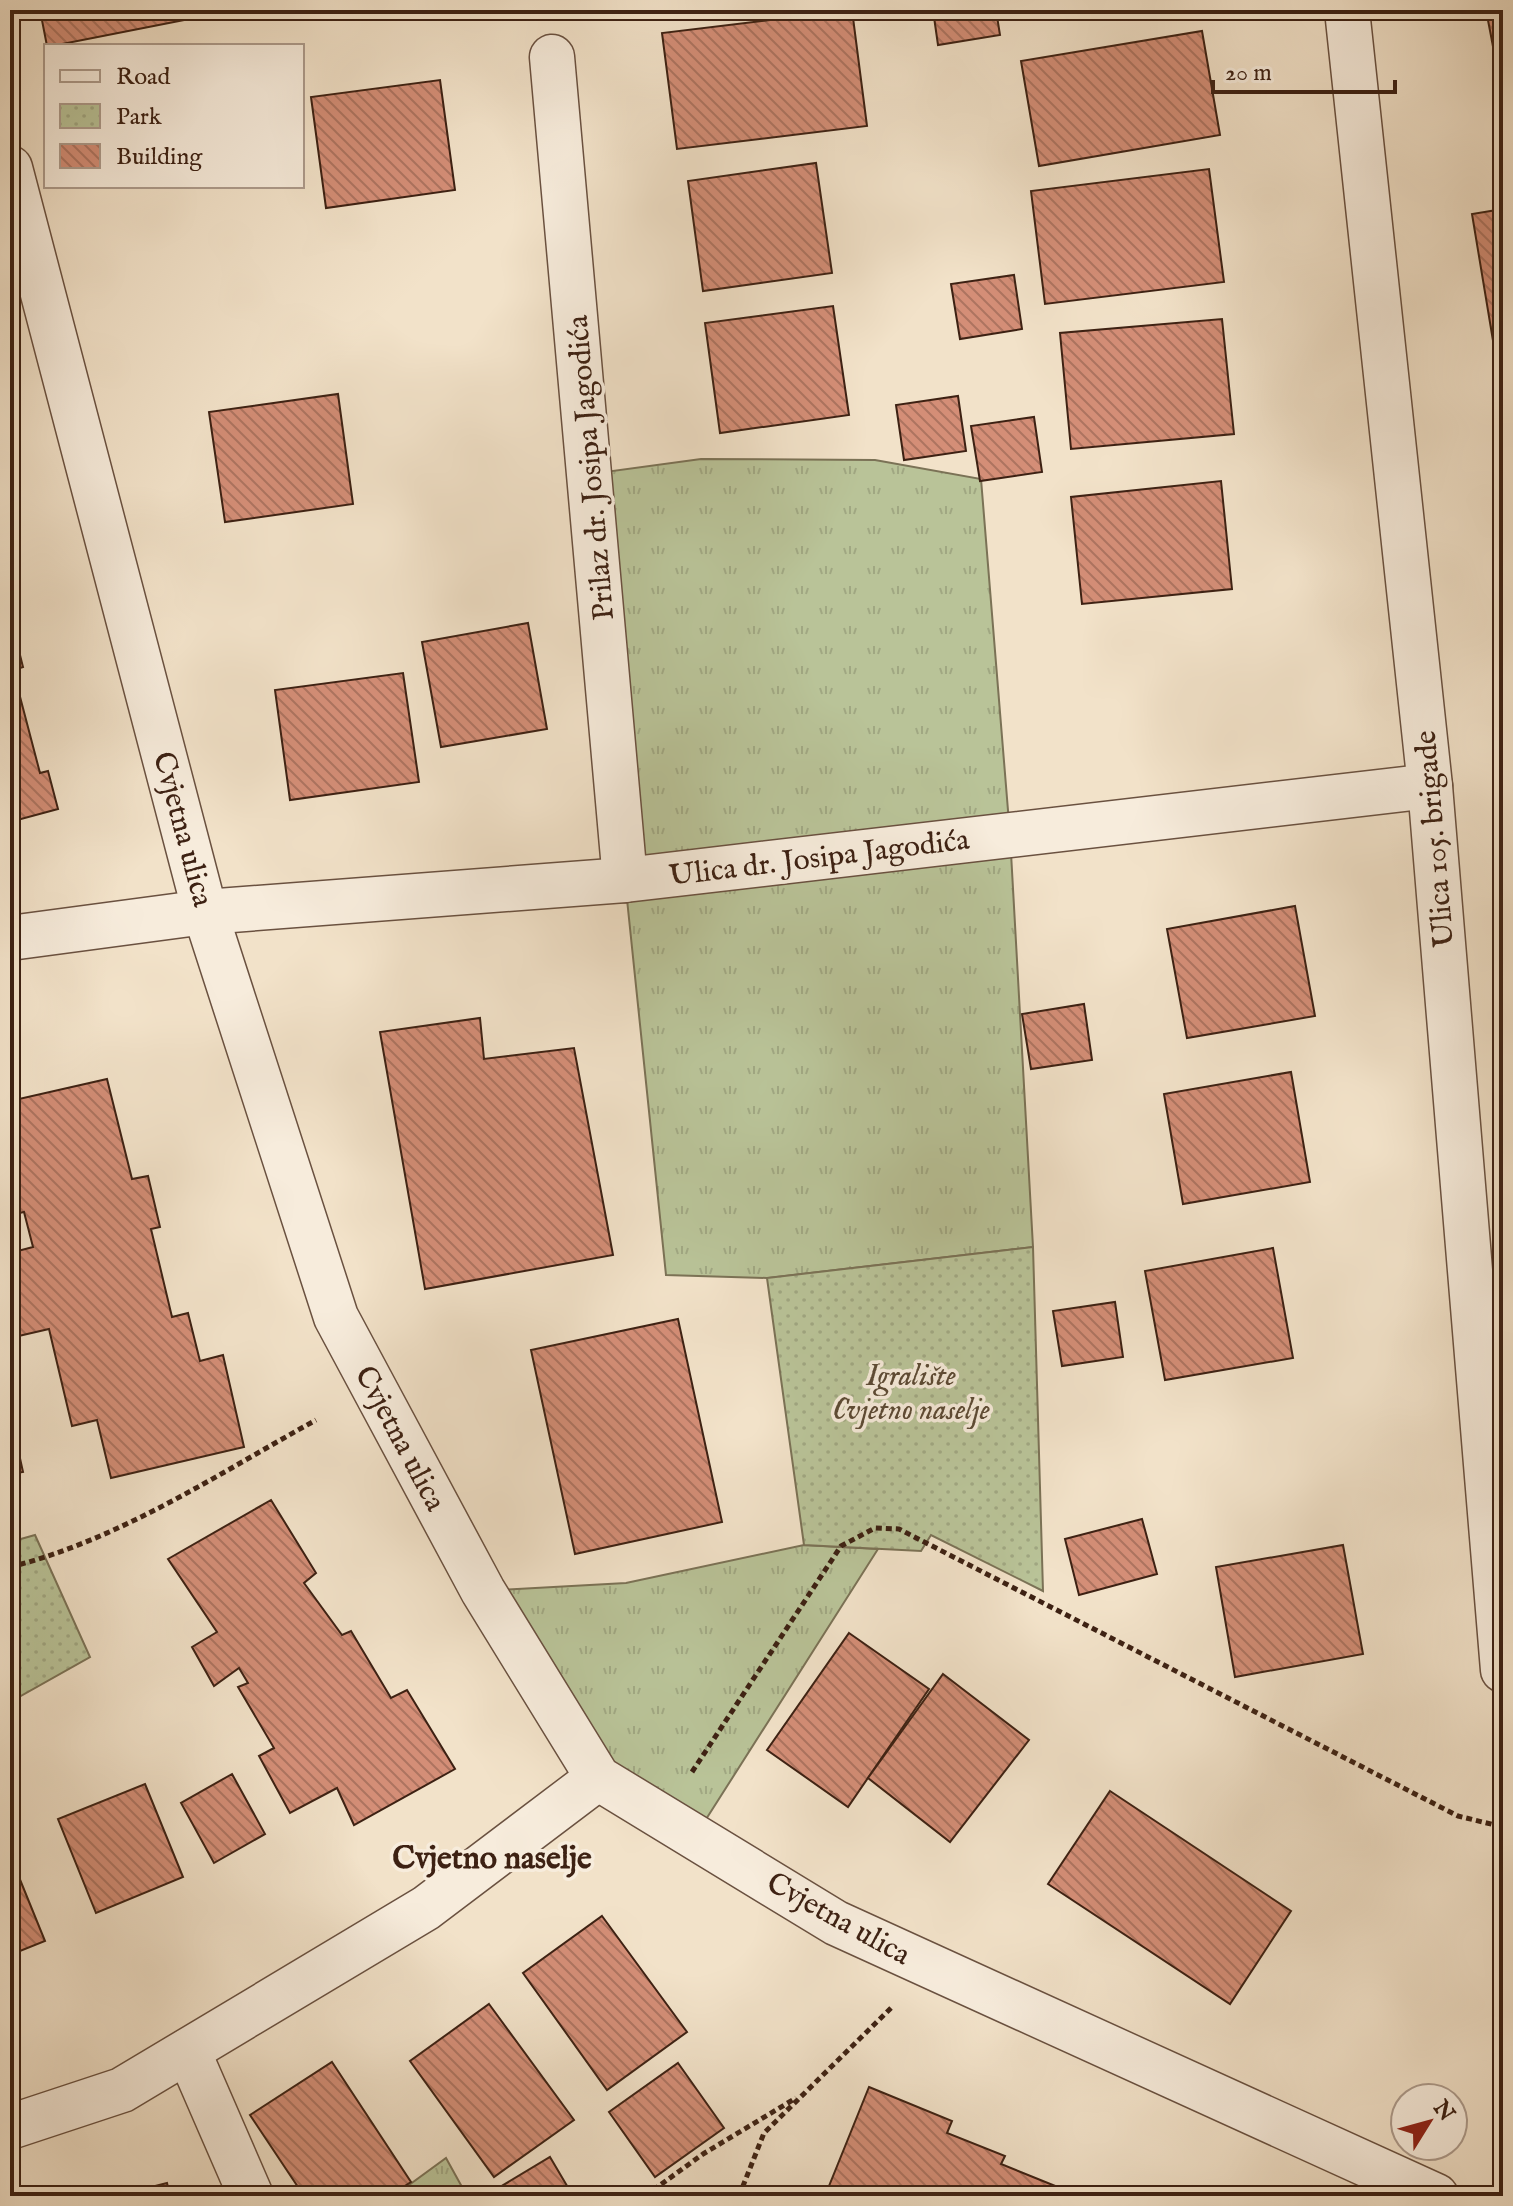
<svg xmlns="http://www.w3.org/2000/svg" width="1513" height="2206" viewBox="0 0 1513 2206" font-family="'IM FELL English',serif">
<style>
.grass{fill:url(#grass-tufts);stroke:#7b7256;stroke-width:2}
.park{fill:url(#park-dots);stroke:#7b7256;stroke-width:2}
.building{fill:url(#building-back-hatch);stroke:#3d2113;stroke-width:2}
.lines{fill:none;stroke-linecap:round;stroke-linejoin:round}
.street-casing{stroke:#6a5140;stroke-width:47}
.path{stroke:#3d2113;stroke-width:5;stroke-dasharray:6 4;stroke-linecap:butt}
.street{stroke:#f7ecdc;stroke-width:44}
.labels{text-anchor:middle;stroke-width:7;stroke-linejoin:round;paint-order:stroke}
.street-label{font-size:30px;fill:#3d2113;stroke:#f7ecdc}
.park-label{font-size:30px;font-style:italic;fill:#5c4a34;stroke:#f7ecdc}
.neighbourhood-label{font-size:32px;font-weight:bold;fill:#3d2113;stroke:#f7ecdc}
</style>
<defs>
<pattern id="grass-tufts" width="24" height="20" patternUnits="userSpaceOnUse" patternTransform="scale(2)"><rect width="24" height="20" fill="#b9c398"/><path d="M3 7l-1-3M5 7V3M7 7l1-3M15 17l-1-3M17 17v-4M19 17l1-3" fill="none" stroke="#a0a782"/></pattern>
<pattern id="park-dots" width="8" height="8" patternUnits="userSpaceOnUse" patternTransform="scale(2)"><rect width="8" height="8" fill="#b9c398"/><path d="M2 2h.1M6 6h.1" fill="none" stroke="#a0a782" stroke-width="1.8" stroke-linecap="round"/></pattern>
<pattern id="building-back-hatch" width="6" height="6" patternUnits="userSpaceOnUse" patternTransform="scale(2)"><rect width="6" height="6" fill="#d48e77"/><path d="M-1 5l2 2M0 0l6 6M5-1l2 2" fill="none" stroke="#ad7460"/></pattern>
</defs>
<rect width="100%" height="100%" fill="#f2e2c9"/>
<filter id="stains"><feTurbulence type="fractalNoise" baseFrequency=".0025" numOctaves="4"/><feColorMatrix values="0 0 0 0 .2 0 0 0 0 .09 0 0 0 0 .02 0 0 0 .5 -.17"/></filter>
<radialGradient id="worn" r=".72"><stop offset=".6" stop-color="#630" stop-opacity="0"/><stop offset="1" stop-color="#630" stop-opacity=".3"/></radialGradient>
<!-- grass -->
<g class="grass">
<path d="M701,459l174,1 106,19 29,356 23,412 -266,31 -101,-3 -41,-395 -35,-406z"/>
<path d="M804,1545l74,4 -182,286 -98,-57 -115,-187 143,-8z"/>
<path d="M446,2158l21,38h-73z"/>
</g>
<!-- park -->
<g class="park">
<path d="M1033,1247l10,344 -112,-56 -10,16 -117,-6 -37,-267z"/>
<path d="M35,1535l55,122 -80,45v-160z"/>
</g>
<!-- building -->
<g class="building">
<path d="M40,10h195l-183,36h-5z"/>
<path d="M852,10l15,116 -190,23 -15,-116z"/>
<path d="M933,10h63l4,25 -62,10z"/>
<path d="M1486,10h17v29l-11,2z"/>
<path d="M1202,31l18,104 -181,31 -18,-105z"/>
<path d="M1503,39v64l-11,-62z"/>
<path d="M440,80l15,110 -129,18 -15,-111z"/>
<path d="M816,163l16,110 -129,18 -15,-110z"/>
<path d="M1209,169l15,113 -179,22 -14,-113z"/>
<path d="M1503,209v192l-31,-187z"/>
<path d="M1014,275l8,54 -62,10 -9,-55z"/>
<path d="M833,306l16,109 -129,18 -15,-110z"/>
<path d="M1222,319l12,115 -163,15 -11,-116z"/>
<path d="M338,394l15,110 -128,18 -16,-110z"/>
<path d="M958,396l8,55 -62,9 -8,-55z"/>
<path d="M1034,417l8,55 -62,9 -9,-55z"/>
<path d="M1221,481l11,108 -150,15 -11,-107z"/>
<path d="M10,615l13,52 -10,3 27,103 8,-2 10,38 -48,13z"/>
<path d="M528,623l19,106 -106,18 -19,-105z"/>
<path d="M403,673l16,109 -129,18 -15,-110z"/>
<path d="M1295,906l20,110 -128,22 -20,-109z"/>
<path d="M1084,1004l8,56 -61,9 -9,-55z"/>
<path d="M480,1018l4,41 90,-11 39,207 -188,34 -45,-257z"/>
<path d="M1291,1072l19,110 -127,22 -19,-110z"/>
<path d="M107,1079l25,100 16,-3 12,51 -9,2 21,88 16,-4 12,48 23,-6 21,92 -133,31 -14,-58 -25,6 -23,-97 -39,9v-85l23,-6 -9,-35 -14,3v-114z"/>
<path d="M1273,1248l20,110 -128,22 -20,-109z"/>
<path d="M1115,1302l8,55 -61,9 -9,-55z"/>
<path d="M678,1319l44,203 -147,32 -44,-204z"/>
<path d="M12,1422l11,50 -13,2v-51z"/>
<path d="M271,1500l45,73 -12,10 38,52 9,-4 40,67 16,-8 48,79 -101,56 -17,-37 -47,25 -31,-57 15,-8 -36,-61 10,-4 -9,-15 -25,18 -22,-39 25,-15 -49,-73z"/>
<path d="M1142,1519l15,55 -78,21 -14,-56z"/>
<path d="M1343,1545l20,109 -128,23 -19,-110z"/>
<path d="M849,1633l80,56 -81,118 -81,-57z"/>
<path d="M943,1674l86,66 -79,102 -82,-64z"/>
<path d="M232,1774l33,60 -51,29 -33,-60z"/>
<path d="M145,1784l38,93 -87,36 -38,-94z"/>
<path d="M1110,1791l181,120 -61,93 -182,-120z"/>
<path d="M10,1855l35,86 -35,14z"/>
<path d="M602,1916l85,116 -80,58 -84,-117z"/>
<path d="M489,2004l85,116 -80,57 -84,-116z"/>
<path d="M332,2062l79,120 -22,14h-85l-54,-81z"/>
<path d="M678,2063l46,65 -69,49 -46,-65z"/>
<path d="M869,2087l83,34 -5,12 58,23 -4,8 79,32h-255z"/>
<path d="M550,2157l23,39h-88z"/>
<path d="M167,2183l3,13h-54z"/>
</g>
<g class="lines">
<defs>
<g id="street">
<path d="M1347,10l83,776 73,884"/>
<path d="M552,57l73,823"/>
<path d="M10,168l195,744 131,405 147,274 115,187 238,145 600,273"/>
<path d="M10,938l195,-26 420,-32 805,-94"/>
<path d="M188,2051l63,145"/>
<path d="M10,2127l112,-37 304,-182 172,-130"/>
</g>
</defs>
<!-- street casing -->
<use href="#street" class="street-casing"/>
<!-- path -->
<g class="path">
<path d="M10,1567c109,-27 208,-93 306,-147"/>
<path d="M692,1772l149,-226 34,-18 24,1 559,287 45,11"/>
<path d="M645,2196l58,-42 93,-56"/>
<path d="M739,2196l25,-63 128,-126"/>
</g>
<!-- street -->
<use href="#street" class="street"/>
</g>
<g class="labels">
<!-- street labels -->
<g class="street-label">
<text transform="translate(590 468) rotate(-95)" y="10">Prilaz dr. Josipa Jagodića</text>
<text transform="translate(184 829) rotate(75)" y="10">Cvjetna ulica</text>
<text transform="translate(1434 839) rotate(-95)" y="10">Ulica 105. brigade</text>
<text transform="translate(819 857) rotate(-7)" y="10">Ulica dr. Josipa Jagodića</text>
<text transform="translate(401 1438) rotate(62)" y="10">Cvjetna ulica</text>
<text transform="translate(839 1918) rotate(29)" y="10">Cvjetna ulica</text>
</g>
<!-- park labels -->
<g class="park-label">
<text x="911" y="1385">Igralište<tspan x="911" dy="34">Cvjetno naselje</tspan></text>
</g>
<!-- neighbourhood labels -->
<g class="neighbourhood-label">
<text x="492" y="1868">Cvjetno naselje</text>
</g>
</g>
<!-- margin -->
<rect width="1513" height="2206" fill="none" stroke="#f2e2c9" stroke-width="40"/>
<rect x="12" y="12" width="1489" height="2182" fill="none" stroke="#3d2113" stroke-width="4"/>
<rect x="20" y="20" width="1473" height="2166" fill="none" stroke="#3d2113" stroke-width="2"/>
<!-- legend -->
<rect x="44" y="44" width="260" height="144" fill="#f7ecdc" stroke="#ad9b8c" stroke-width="2"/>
<rect x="60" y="70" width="40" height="12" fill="#f7ecdc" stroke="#ad9b8c" stroke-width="2"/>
<text x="116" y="84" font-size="24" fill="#3d2113">Road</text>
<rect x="60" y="104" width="40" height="24" fill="url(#park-dots)" stroke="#ad9b8c" stroke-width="2"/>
<text x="116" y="124" font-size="24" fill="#3d2113">Park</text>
<rect x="60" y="144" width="40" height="24" fill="url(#building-back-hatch)" stroke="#ad9b8c" stroke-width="2"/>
<text x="116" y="164" font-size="24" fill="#3d2113">Building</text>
<!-- north arrow -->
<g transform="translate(1429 2122) rotate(53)"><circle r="38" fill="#f7ecdc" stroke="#ad9b8c" stroke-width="2"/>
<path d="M0-6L14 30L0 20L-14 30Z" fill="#8f2418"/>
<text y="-12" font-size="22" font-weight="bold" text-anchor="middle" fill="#3d2113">N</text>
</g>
<!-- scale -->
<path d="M1213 80v12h182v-12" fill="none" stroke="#3d2113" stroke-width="4"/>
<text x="1225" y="80" font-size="24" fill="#3d2113" stroke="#f7ecdc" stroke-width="6" paint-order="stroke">20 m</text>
<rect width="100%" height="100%" filter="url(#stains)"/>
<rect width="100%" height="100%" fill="url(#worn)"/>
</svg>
